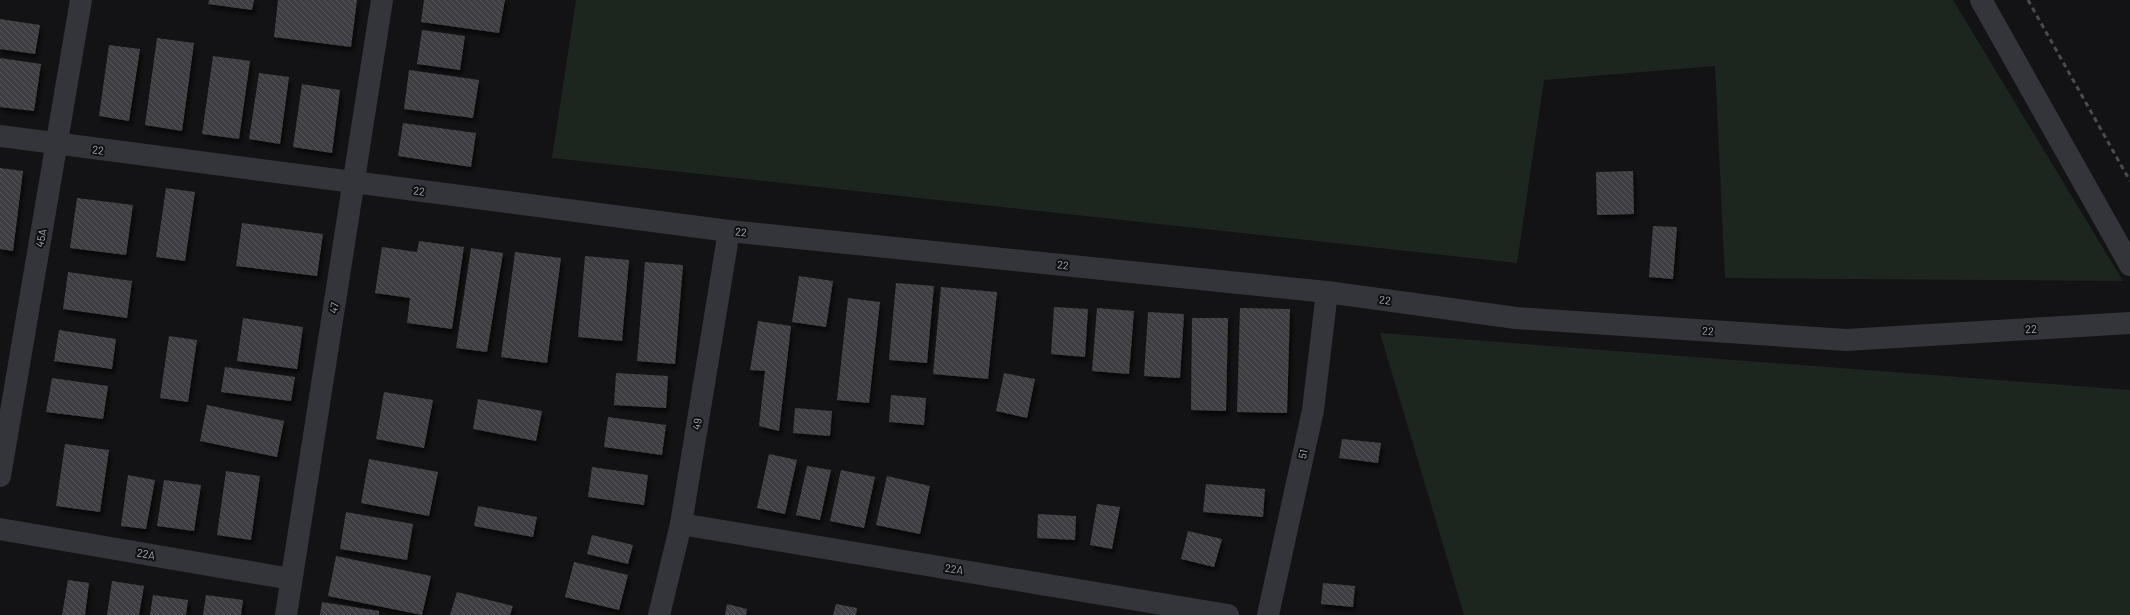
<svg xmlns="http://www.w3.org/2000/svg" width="2130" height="615" viewBox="0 0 2130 615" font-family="Barlow,sans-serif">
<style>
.green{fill:#1d251f}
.building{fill:url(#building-back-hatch);filter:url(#shadow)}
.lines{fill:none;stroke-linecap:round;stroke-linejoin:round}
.minor{stroke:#34353a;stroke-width:22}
.rail{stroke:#494b51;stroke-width:3;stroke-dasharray:5 4;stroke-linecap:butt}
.labels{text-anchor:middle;stroke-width:4;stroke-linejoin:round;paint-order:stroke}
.street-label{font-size:11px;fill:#a4a9b6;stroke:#0f0e10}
</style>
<defs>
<pattern id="building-back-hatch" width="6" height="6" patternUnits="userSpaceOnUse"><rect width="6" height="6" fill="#3d3e42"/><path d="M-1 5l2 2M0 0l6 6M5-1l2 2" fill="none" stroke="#56575b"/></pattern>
<filter id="shadow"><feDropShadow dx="2.5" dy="4.5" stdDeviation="2" flood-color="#0009"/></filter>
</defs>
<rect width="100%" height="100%" fill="#131315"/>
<!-- green -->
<g class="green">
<path d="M576,0h1377l170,281 -398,-3 -10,-212 -171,14 -27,183 -965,-105z"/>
<path d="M1380,333l750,57v225h-666z"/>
</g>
<!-- building -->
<g class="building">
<path d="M209,0h45l-2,10 -44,-6z"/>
<path d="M278,0h79l-6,47 -77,-10z"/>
<path d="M424,0h81l-6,33 -78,-11z"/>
<path d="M0,19l40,6 -5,29 -35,-5z"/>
<path d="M422,30l43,6 -5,34 -43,-6z"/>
<path d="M157,38l37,5 -12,88 -37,-6z"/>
<path d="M109,45l31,4 -11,72 -30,-5z"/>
<path d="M213,56l37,5 -11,78 -37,-5z"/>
<path d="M0,58l41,6 -7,47 -34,-4z"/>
<path d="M409,70l70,10 -6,38 -69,-9z"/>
<path d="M259,73l30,4 -9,67 -31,-5z"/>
<path d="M302,84l38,6 -8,63 -39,-6z"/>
<path d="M403,123l73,10 -5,34 -73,-11z"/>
<path d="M0,168l23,3 -10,80 -13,-2z"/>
<path d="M1633,171l1,43 -37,1 -1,-43z"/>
<path d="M166,188l29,4 -10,69 -29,-4z"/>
<path d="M77,198l56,7 -7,50 -56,-7z"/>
<path d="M242,223l81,11 -6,42 -81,-10z"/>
<path d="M1653,226l24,1 -4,52 -24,-2z"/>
<path d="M419,241l45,6 -12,82 -45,-6 3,-25 -35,-5 7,-46 35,5z"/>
<path d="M471,248l32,5 -16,99 -31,-4z"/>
<path d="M515,252l46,6 -14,105 -46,-6z"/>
<path d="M585,256l44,4 -7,81 -44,-4z"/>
<path d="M645,262l38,3 -8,99 -38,-3z"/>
<path d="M68,272l64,9 -5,37 -64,-9z"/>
<path d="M799,276l34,5 -7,46 -34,-5z"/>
<path d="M896,283l38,3 -7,77 -38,-3z"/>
<path d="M941,287l56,5 -9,87 -55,-5z"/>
<path d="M848,298l32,4 -11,101 -32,-3z"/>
<path d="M1054,307l34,2 -3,48 -34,-3z"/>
<path d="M1097,308l37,3 -5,63 -37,-3z"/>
<path d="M1240,308l50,1 -3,104 -50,-1z"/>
<path d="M1148,312l36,2 -4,64 -36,-2z"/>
<path d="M243,318l60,9 -6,42 -60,-8z"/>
<path d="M1192,318h36l-2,93 -35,-1z"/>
<path d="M758,321l33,5 -12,105 -20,-5 6,-55 -15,-1z"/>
<path d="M59,330l57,9 -4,30 -58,-8z"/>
<path d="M169,336l28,4 -9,62 -28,-4z"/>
<path d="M225,367l70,10 -4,24 -70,-9z"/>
<path d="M616,373l52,3 -2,32 -52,-3z"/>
<path d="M1004,373l31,6 -8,39 -31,-7z"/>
<path d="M52,378l56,8 -5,33 -57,-7z"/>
<path d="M384,392l49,8 -9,48 -48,-9z"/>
<path d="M891,395l35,3 -2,27 -35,-3z"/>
<path d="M478,399l64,12 -6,30 -63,-12z"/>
<path d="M207,405l77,16 -7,36 -77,-16z"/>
<path d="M795,408l37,3 -2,25 -37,-3z"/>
<path d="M608,417l58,8 -4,30 -58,-8z"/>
<path d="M1342,439l39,4 -3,20 -39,-5z"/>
<path d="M65,444l44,6 -9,62 -44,-6z"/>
<path d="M769,454l28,6 -12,54 -28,-6z"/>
<path d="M369,459l69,13 -9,44 -68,-13z"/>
<path d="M807,466l24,4 -11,50 -24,-5z"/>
<path d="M592,467l56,8 -4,30 -56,-8z"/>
<path d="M841,470l34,7 -11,51 -34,-7z"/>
<path d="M226,471l34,5 -9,64 -34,-5z"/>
<path d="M128,475l27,5 -9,49 -25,-3z"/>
<path d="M887,476l43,10 -10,48 -44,-9z"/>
<path d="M164,480l37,5 -7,46 -37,-5z"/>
<path d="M1206,484l59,5 -2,28 -60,-5z"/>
<path d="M1097,504l23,3 -8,42 -22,-4z"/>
<path d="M478,506l59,11 -4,20 -59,-11z"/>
<path d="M346,512l67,12 -6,36 -67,-11z"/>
<path d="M1038,514l38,2 -1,24 -38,-2z"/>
<path d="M1188,531l34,8 -8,28 -33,-8z"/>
<path d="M592,535l41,10 -5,19 -41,-10z"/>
<path d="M336,556l95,20 -9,39 -94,-19z"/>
<path d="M574,562l54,13 -9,35 -54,-13z"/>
<path d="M68,580l21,3 -4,32h-23z"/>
<path d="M112,581l32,5 -5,29h-32z"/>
<path d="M1323,583l32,3 -2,21 -32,-3z"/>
<path d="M457,592l56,14 -3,9h-60z"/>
<path d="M153,595l35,5 -2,15h-36z"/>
<path d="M206,595l37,5 -2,15h-38z"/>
<path d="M322,602l57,9v4h-59z"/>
<path d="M727,604l20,5 -1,6h-21z"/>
<path d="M836,604l21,4 -1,7h-23z"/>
</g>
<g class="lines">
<!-- minor -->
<g class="minor">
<path d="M1981,0l149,265"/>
<path d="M0,136l729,95 598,61 189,26 330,22 284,-17"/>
<path d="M0,476l81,-476"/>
<path d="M681,524l547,91"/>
<path d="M0,529l291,50"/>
<path d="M286,615l96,-615"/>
<path d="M659,615l22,-91 48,-293"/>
<path d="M1268,615l45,-205 14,-118"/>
</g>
<!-- rail -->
<path class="rail" d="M2028,0l102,181"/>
</g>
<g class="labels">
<!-- street labels -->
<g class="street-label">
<text transform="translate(98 150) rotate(7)" y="4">22</text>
<text transform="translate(419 191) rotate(7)" y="4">22</text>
<text transform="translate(741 232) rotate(6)" y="4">22</text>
<text transform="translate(41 238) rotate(-80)" y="4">45A</text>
<text transform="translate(1063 265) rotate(6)" y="4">22</text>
<text transform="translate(1385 300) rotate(8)" y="4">22</text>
<text transform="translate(334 308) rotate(-81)" y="4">47</text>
<text transform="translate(2031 329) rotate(-3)" y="4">22</text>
<text transform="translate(1708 331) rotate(4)" y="4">22</text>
<text transform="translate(697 424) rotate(-81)" y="4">49</text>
<text transform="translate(1303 454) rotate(-77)" y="4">51</text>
<text transform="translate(146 554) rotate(10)" y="4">22A</text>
<text transform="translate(954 569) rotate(9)" y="4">22A</text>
</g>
</g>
</svg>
